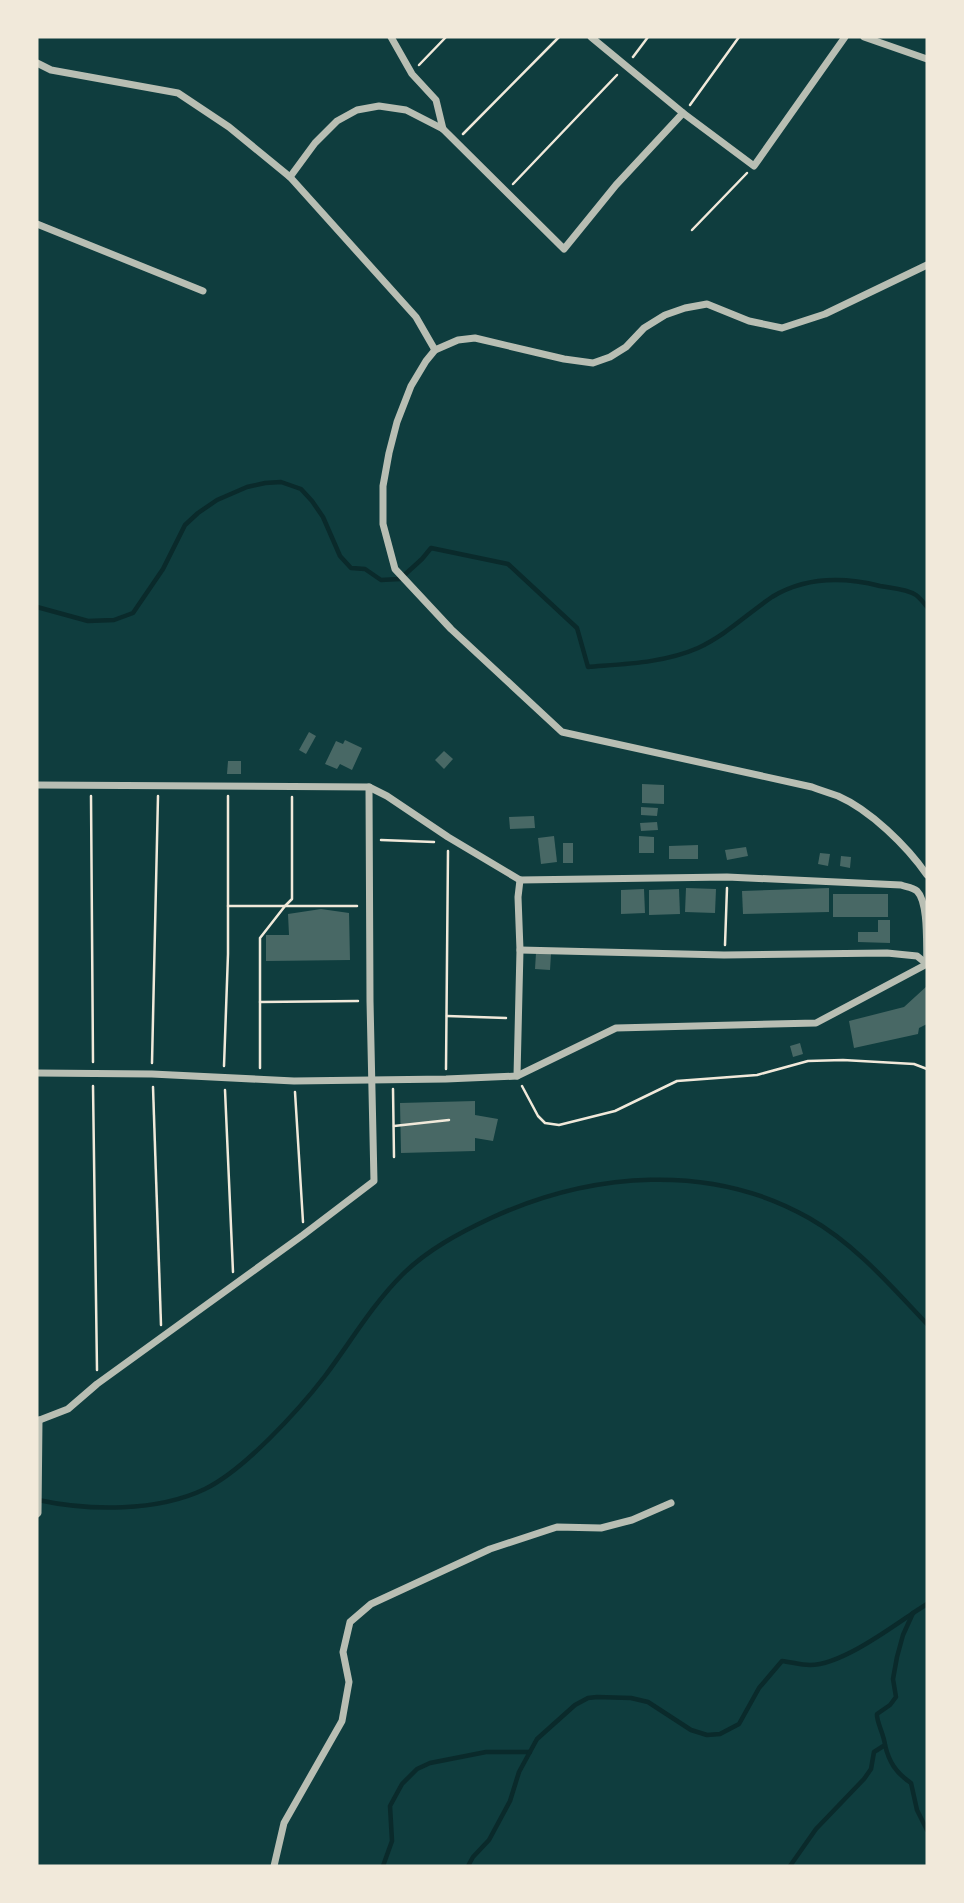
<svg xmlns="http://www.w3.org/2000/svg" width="964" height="1903" viewBox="0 0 964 1903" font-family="'Fira Sans Condensed',sans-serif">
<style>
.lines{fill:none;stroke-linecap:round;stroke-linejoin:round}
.stream{stroke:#0a2a2b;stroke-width:4.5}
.building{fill:#486865}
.path{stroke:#f1e9da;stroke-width:2.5}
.minor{stroke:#b8beb3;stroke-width:7}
</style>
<rect width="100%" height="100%" fill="#0f3d3e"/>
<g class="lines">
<!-- stream -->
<g class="stream">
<path d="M37,607l51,14 26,-1 19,-7 30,-44 22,-44 13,-12 19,-13 30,-13 18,-4 16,-1 20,7 11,12 11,16 17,39 11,12 14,1 16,11 19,-1 22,-20 9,-11 77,16 69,64 11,39c36,-3 76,-4 110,-19 28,-13 49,-34 74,-51 33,-20 72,-20 108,-11 11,2 27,3 36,9 4,3 8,8 11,12"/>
<path d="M38,1500c51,11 119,12 167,-11 39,-19 93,-78 120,-113 25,-33 47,-71 77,-101 25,-25 57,-42 89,-57 100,-46 220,-56 318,0 46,26 82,68 118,106"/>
<path d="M885,1745c4,17 11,28 26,38l6,27 10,20"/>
<path d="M383,1866l9,-25 -2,-35 12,-22 15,-15 13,-6 56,-11h44"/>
<path d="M468,1866l5,-9 16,-17 21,-39 9,-29 18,-33 38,-34 13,-7 9,-1 34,1 17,4 43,28 16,5 13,-1 19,-10 20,-36 23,-27c9,1 19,4 28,4 30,0 78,-35 103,-52"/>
<path d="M790,1866l26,-37 48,-50 7,-10 3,-17 11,-7c-1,-11 -9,-24 -8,-31l13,-9 6,-8 -3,-18 4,-22 6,-22 10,-22 14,-9"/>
</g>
</g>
<!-- building -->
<g class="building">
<path d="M309,732l7,4 -10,18 -7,-4z"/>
<path d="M345,740l17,8 -10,22 -12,-6 -3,5 -12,-5 11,-23 7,3z"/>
<path d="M444,751l9,8 -9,10 -9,-9z"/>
<path d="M228,761h13v13h-14z"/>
<path d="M642,784l22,1v19l-22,-1z"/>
<path d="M641,807l17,1 -1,8 -16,-1z"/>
<path d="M534,816l1,12 -25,1 -1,-12z"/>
<path d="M657,822l1,8 -17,1 -1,-8z"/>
<path d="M554,836l3,26 -16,2 -3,-26z"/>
<path d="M639,836l15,1v16h-15z"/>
<rect x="563" y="843" width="10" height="20"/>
<path d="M698,845v14h-29v-13z"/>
<path d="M746,847l2,9 -21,4 -2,-10z"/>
<path d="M820,853l10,1 -2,12 -10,-2z"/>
<path d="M841,856l10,1 -1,11 -10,-2z"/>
<path d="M686,888l30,1 -1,24 -30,-1z"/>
<path d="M829,888v24l-86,2 -1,-23z"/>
<path d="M644,889l1,24 -24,1v-24z"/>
<path d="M679,889l1,25 -31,1v-25z"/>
<rect x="833" y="894" width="55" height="23"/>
<path d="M321,909l28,4 1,47 -84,1v-26h23l-1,-21z"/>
<path d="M878,920h12v23l-32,-1v-10h20z"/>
<path d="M536,953l15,1 -1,16 -15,-1z"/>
<path d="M927,986v38l-8,4 -1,6 -64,14 -5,-27 55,-14z"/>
<path d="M800,1043l3,11 -10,3 -3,-11z"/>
<path d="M475,1101v14l23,4 -5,22 -18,-3v13l-74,2 -1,-50z"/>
</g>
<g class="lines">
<!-- path -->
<g class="path">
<path d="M633,57l15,-20"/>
<path d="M419,65l27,-28"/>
<path d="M690,105l49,-68"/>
<path d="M463,134l96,-97"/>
<path d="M513,184l104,-109"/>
<path d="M692,230l55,-57"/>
<path d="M91,796l2,266"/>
<path d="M381,840l53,2"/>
<path d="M228,906h129"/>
<path d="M725,945l2,-57"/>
<path d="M260,1002l98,-1"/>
<path d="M447,1016l59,2"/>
<path d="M152,1063l6,-267"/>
<path d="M224,1066l4,-112v-158"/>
<path d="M260,1068v-130l25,-32 7,-7v-102"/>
<path d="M446,1069l2,-218"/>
<path d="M93,1086l4,284"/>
<path d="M522,1086l16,30 7,7 14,2 56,-14 62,-30 80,-6 51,-14 35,-1 71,4 13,5"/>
<path d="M153,1087l8,238"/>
<path d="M393,1089l1,68"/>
<path d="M225,1090l8,182"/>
<path d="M295,1092l8,130"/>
<path d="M394,1126l55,-6"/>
</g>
<!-- minor -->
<g class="minor">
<path d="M391,37l21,37 24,26 7,29"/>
<path d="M591,37l92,76 71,53 91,-129"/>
<path d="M864,37l63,22"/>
<path d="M37,63l14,7 127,23 51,34 61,50 126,140 19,33"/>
<path d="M290,177l25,-34 22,-22 20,-11 22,-4 27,4 37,19 121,120 52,-64 67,-72"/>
<path d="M37,224l166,67"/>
<path d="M927,265l-102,49 -43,14 -33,-7 -42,-17 -22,4 -20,7 -21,13 -18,19 -16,10 -17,6 -29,-4 -89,-21 -17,2 -23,10 -9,11 -15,25 -14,36 -8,31 -6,33v38l12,45 56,60 111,103 250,55c8,3 17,6 26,9 32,14 69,50 89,79"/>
<path d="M37,785l332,2 18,9 61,41 72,43 207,-3 174,8c5,2 11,2 16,6 12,12 9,56 10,73"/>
<path d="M520,950l204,5 163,-2 30,3 10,8"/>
<path d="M37,1073l115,1 142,7 152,-2 71,-3 99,-48 200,-5 111,-59"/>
<path d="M517,1076l3,-126 -2,-53 2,-17"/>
<path d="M37,1421l31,-12 29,-25 206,-149 71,-54 -4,-180 -1,-214"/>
<path d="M37,1514l1,-1 1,-93"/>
<path d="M274,1866l10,-43 58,-102 7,-39 -6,-30 7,-30 21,-18 119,-55 67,-22 44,1 31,-8 39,-17"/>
</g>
</g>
<!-- border -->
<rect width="964" height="1903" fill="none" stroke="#f1e9da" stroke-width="77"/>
</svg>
